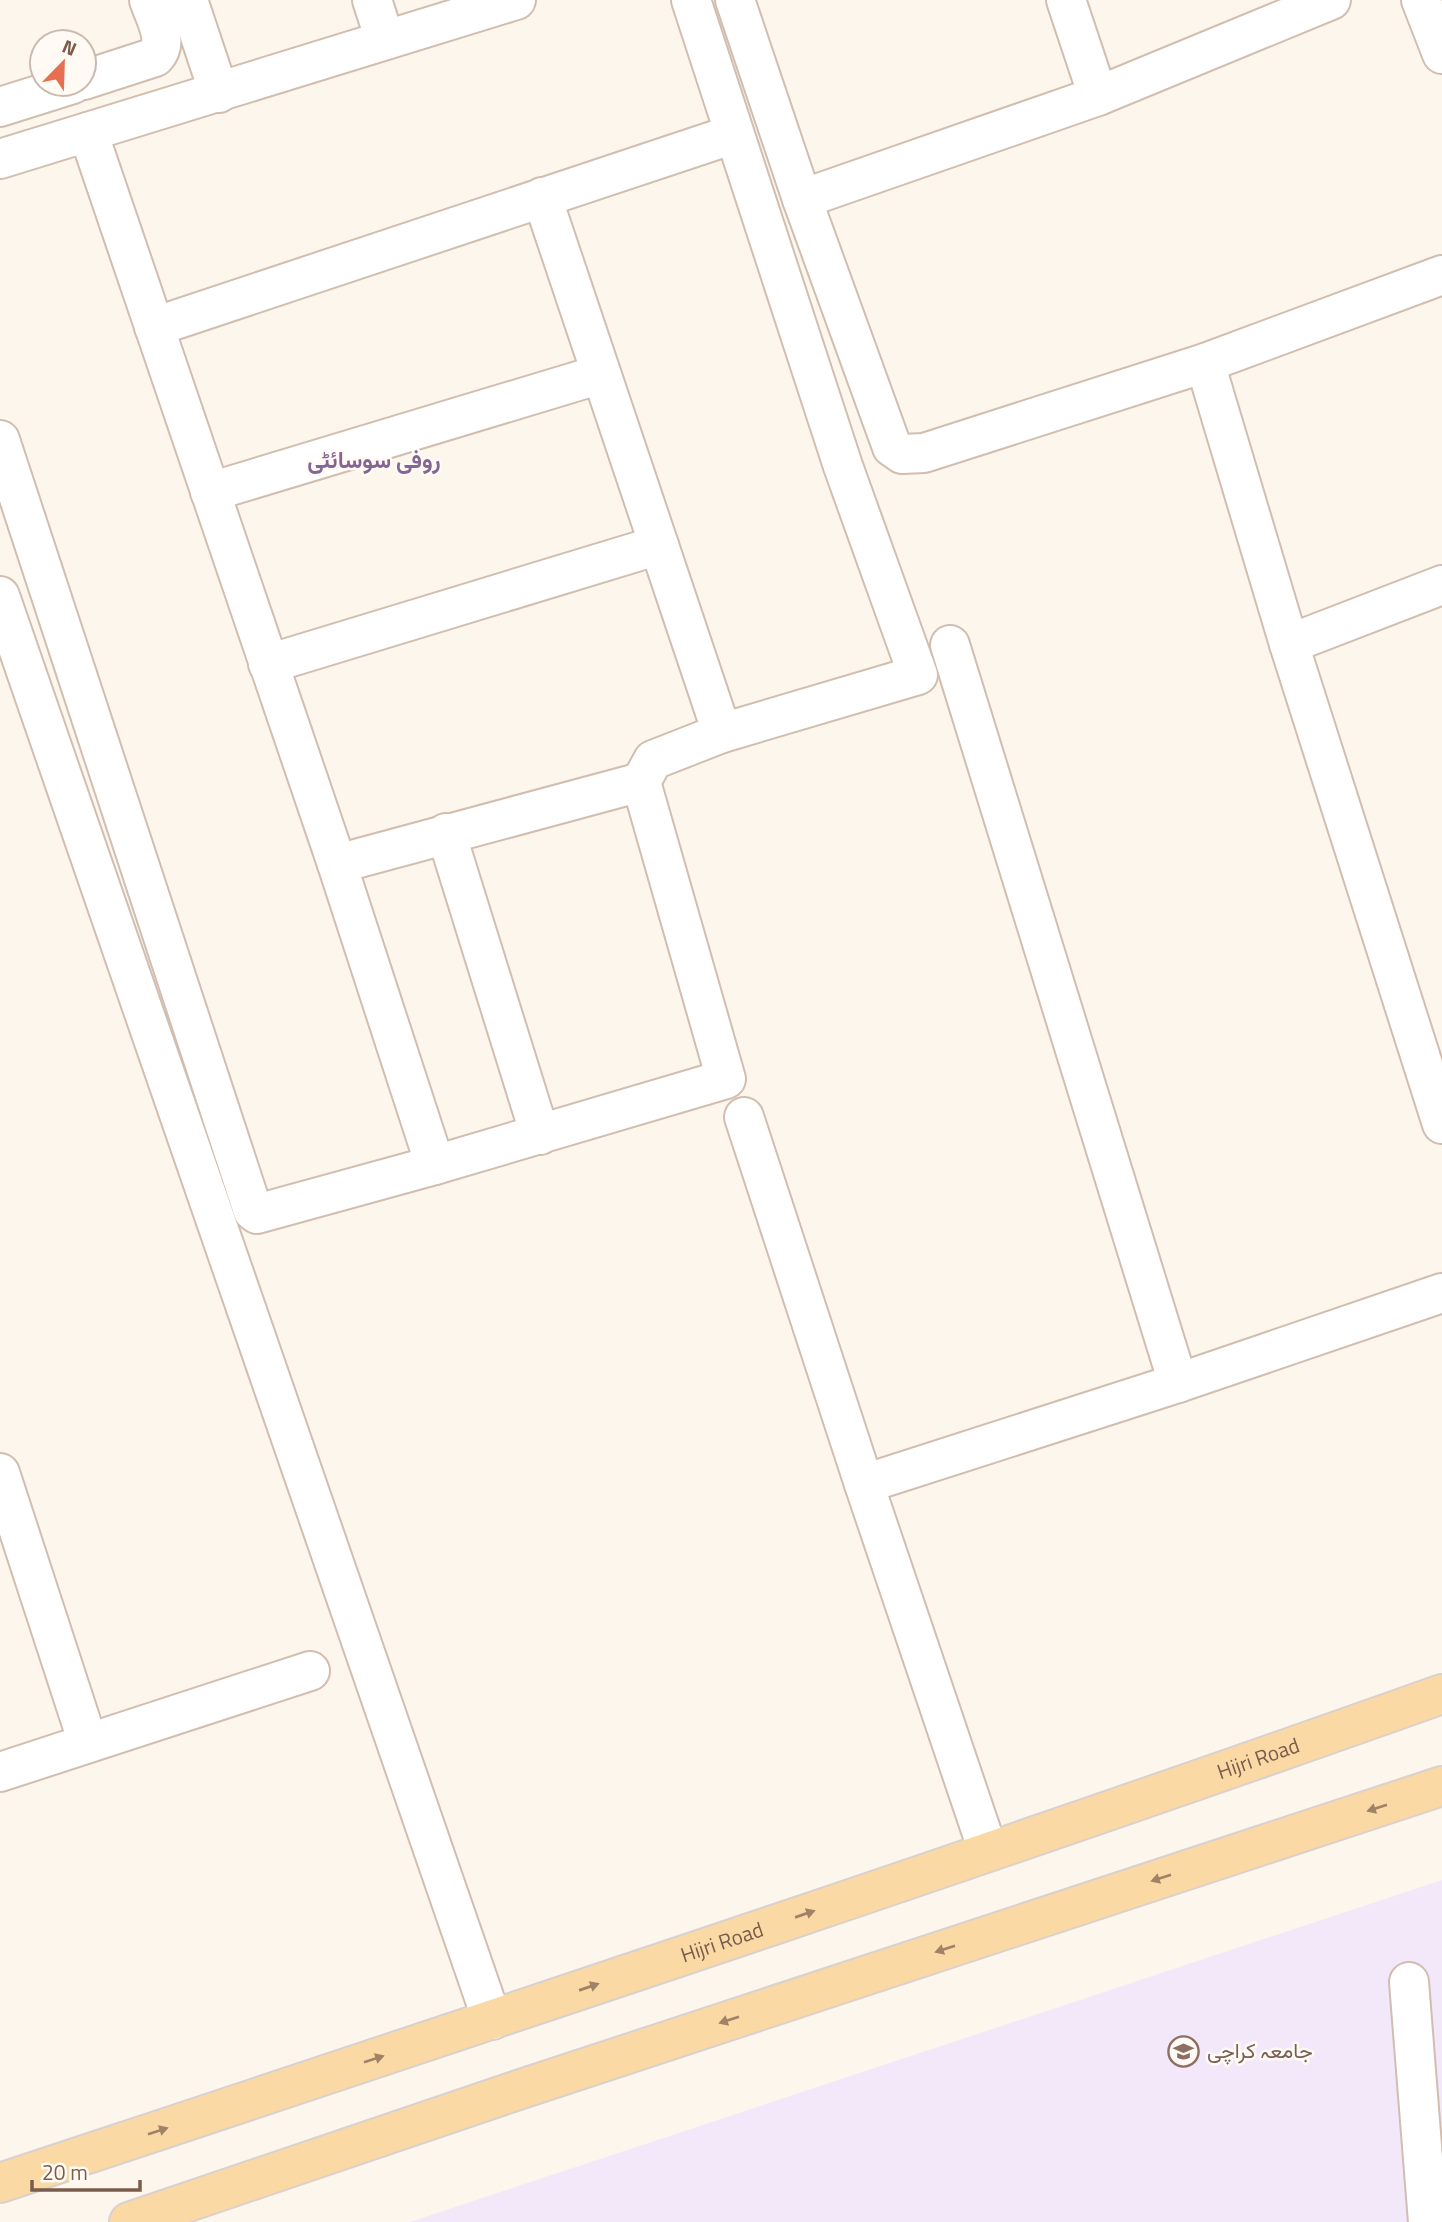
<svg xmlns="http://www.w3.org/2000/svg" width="1442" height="2222" viewBox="0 0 1442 2222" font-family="'Titillium Web',Vazirmatn,sans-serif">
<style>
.education{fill:#f3e8fa}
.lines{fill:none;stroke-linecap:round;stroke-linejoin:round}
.minor-casing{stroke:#d1beb0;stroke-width:42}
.major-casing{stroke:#dad1cd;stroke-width:42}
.minor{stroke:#fff;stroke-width:38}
.major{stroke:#fbd9a5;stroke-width:38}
.oneway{fill:#a18267}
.labels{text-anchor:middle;stroke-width:5;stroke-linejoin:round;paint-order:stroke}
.street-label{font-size:21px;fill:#7a5c4d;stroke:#fffaf3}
.education-label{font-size:21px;fill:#785e54;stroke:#fffaf3;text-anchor:start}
.neighbourhood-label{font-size:23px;font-weight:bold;fill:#846695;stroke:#fffaf3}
</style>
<rect width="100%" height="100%" fill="#fdf6ec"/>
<!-- education -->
<path class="education" d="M1442,1880v342h-1032z"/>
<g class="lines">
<defs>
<g id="minor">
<path d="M188,0l31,93"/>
<path d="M372,0l13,40"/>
<path d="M735,0l67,199 90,248 10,7 22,-1 281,-90 237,-88"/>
<path d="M1066,0l32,96"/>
<path d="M1421,0l21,54"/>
<path d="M84,80l71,-23c15,-15 0,-39 -6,-57"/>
<path d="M0,107l73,-23"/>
<path d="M88,132l249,732 98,301"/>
<path d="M0,159l516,-159"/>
<path d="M542,197l180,536"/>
<path d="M802,199l296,-103 233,-96"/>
<path d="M154,327l580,-193"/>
<path d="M1205,363l84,281 153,480"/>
<path d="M0,440l253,771 4,3 178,-49 291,-86 -85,-297"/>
<path d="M210,492l391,-118"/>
<path d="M0,596l492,1424"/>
<path d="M1289,644l153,-59"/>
<path d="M950,645l228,738"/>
<path d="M268,664l391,-119"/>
<path d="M446,833l94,302"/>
<path d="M337,864l304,-82 12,-22 69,-27 196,-58 -75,-209 -152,-466"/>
<path d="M744,1117l120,367 124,367"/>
<path d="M0,1473l88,270"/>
<path d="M864,1484l314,-101 264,-90"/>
<path d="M0,1772l310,-101"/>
<path d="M1409,1982l19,240"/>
</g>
<g id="major">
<path id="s1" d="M0,2183c482,-160 964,-319 1442,-489"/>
<path d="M129,2222l389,-132 924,-304"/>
</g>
</defs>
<!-- minor casing -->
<use href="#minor" class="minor-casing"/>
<!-- major casing -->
<use href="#major" class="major-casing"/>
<!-- minor -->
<use href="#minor" class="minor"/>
<!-- major -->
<use href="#major" class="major"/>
</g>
<!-- one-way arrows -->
<defs><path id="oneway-solid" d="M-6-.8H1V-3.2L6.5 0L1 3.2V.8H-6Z" transform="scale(1.75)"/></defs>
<g class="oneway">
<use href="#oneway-solid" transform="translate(1377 1808) rotate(162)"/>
<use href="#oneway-solid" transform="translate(1161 1878) rotate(162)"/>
<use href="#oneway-solid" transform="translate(805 1914) rotate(-19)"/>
<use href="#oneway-solid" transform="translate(945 1949) rotate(162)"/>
<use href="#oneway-solid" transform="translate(589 1987) rotate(-19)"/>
<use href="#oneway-solid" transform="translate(729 2020) rotate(162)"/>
<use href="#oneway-solid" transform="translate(374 2059) rotate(-18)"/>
<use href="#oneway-solid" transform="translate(158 2131) rotate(-18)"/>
</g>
<!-- icons -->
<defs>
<symbol id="university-ring" viewBox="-11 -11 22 22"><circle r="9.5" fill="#fffaf3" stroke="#8d6e63" stroke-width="1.5"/><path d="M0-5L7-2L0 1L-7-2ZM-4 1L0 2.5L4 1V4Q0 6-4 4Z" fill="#8d6e63"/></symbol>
</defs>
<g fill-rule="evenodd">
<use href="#university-ring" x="1166" y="2034" width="35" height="35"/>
</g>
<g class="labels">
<!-- street labels -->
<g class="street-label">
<text dy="7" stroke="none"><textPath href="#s1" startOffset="1328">Hijri Road</textPath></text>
<text dy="7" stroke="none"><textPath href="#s1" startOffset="761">Hijri Road</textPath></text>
</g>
<!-- education labels -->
<g class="education-label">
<text x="1207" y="2058">جامعہ کراچی</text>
</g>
<!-- neighbourhood labels -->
<g class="neighbourhood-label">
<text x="374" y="468">روفی سوسائٹی</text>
</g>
</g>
<!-- north arrow -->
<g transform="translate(63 63) rotate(23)"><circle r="33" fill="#fffaf3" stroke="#cabbb1" stroke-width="2"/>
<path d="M0-5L12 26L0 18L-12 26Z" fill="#e76f51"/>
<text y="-10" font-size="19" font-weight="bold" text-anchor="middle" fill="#7a5c4d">N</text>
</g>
<!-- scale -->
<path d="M32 2180v10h108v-10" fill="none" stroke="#7a5c4d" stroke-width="3.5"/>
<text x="42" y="2180" font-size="21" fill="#7a5c4d" stroke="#fffaf3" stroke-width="5" paint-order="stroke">20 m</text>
</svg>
